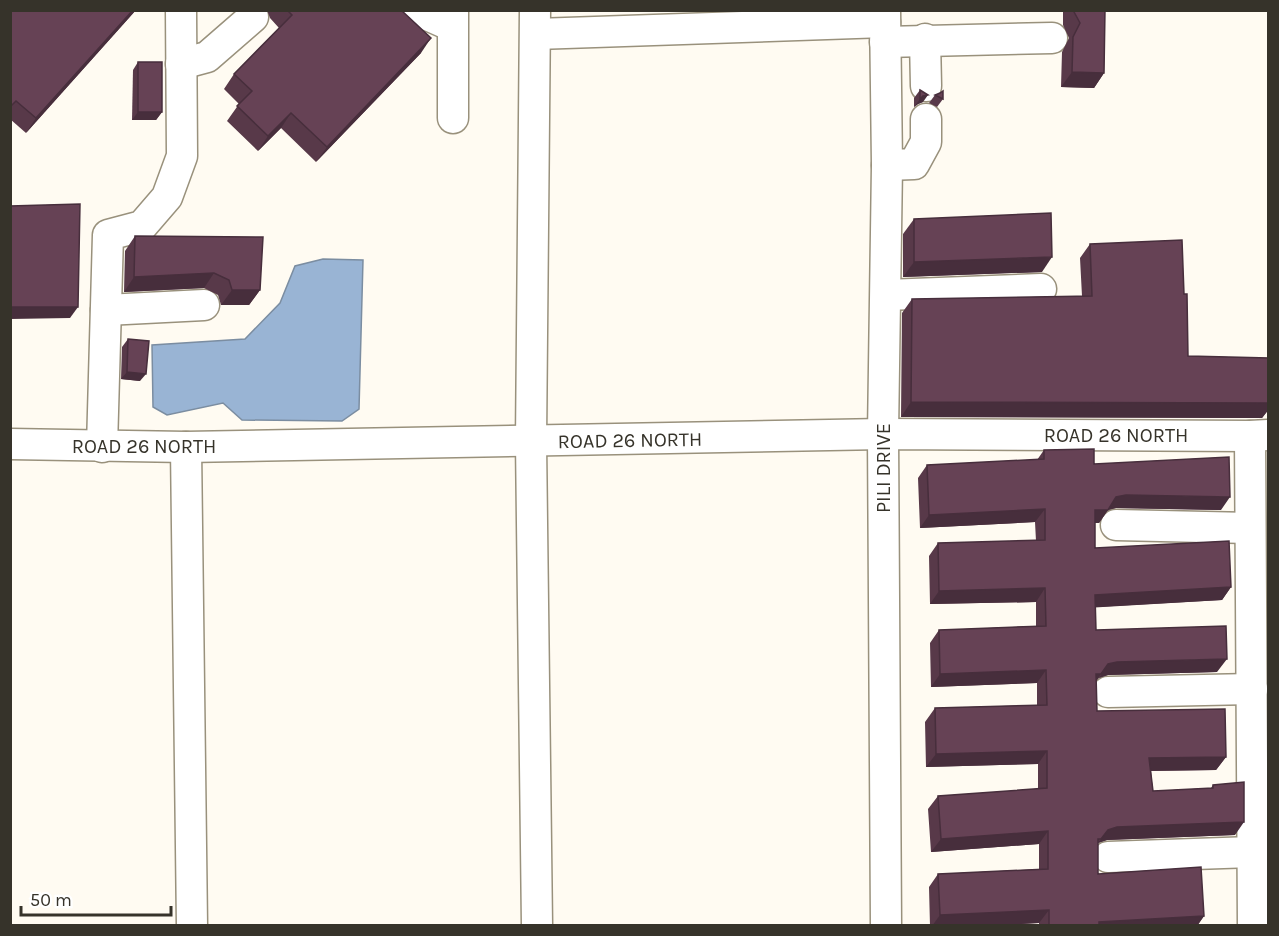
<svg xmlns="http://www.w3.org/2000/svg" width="1279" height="936" viewBox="0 0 1279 936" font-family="Karla,sans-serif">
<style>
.water{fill:#99b4d4;stroke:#7b8da1;stroke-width:1.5}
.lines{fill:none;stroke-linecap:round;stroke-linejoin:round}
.minor-casing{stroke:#99917c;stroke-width:33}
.minor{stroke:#fff;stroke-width:30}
.wall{fill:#583949}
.shaded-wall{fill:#472e3c}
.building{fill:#664255;stroke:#472e3c;stroke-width:1.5}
.labels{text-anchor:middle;stroke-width:6;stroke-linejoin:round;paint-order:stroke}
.street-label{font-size:20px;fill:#36332a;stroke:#fff}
</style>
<rect width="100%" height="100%" fill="#fffbf2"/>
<!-- water -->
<path class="water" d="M323,259l40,1 -4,149 -17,12 -100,-1 -19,-17 -56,12 -14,-8 -1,-62 93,-6 35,-36 15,-37z"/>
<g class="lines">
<defs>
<g id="minor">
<path d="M416,10l36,16"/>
<path d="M535,10l-4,432 6,484"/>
<path d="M885,10l2,155 -4,269 3,492"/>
<path d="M536,34l349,-12"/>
<path d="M925,39l1,47"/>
<path d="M885,42l167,-4"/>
<path d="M181,64l26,-7 46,-40"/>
<path d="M453,118v-108"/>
<path d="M887,165l27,-1 12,-22v-23"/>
<path d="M886,295l155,-6"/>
<path d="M106,310l98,-5"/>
<path d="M10,444l176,3 697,-13 367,2"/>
<path d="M102,447l6,-212 34,-9 25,-29 15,-41 -1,-146"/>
<path d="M186,447l6,479"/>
<path d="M1116,525l134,3"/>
<path d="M1108,692l144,-3"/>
<path d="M1108,857l144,-5"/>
<path d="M1253,926l-3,-490 18,-1"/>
</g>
</defs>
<!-- minor casing -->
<use href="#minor" class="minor-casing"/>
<!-- minor -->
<use href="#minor" class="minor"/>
</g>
<!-- wall -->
<g class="wall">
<path d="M10,10h126l-110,123 -16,-14z"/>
<path d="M267,10h134l20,43 -105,109 -35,-34 -23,23 -31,-30 12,-17 -15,-15 10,-15 45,-46 -9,-10z"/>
<path d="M1063,10h42l-1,63 -10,15 -33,-1 1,-35 7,-14 -6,-13z"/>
<path d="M138,62l24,50 -6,8h-24l1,-50z"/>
<path d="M920,90l3,12 -5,2 -4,3v-9z"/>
<path d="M935,95l8,4 -6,8 -8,-4z"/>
<path d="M914,219l128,53 -139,5v-43z"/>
<path d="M135,236l125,54 -11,15h-28l-3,-10 -14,-7 -80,4 1,-41z"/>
<path d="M1090,244l94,50 4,62 81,2v51l-7,9 -361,-1 1,-104 10,-14 170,-3 -2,-38z"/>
<path d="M128,339l12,42 -19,-2 1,-32z"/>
<path d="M1044,450l50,14 127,46 -105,-2 -8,2 -9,13h-4v25l136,39 -9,13 -126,7v23l121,42 -109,3 -9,3 -3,3 1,30 129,46 -10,13 -65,1 2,20 58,-3 2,-3 22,50 -128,5 -9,3v31l106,42 -7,10h-158v-3l-58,3h-51l-1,-39 9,-13 101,-5v-25l-108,8 -3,-43 10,-13 100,-7v-25l-112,3 -1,-45 10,-14 102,-3v-22l-106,4 -1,-44 9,-13 97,-4v-24l-106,2 -1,-48 9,-13 98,-2 -1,-19 -115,6 -2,-50 9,-13 110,-5z"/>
<path d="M1269,451v189l-2,-188z"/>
</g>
<!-- shaded-wall -->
<g class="shaded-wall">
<path d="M133,10h3l-110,123 10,-15z"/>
<path d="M431,38l-10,15 -105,109 11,-15z"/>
<path d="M1072,72l32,1 -10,15 -33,-1z"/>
<path d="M928,95l-5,7 -5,2 -4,3 6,-8 3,-3z"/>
<path d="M138,112h24l-6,8h-24z"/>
<path d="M291,113l-10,15 -23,23 10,-15z"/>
<path d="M1052,257l-10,15 -139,5 11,-15z"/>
<path d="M214,273l-10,15 -80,4 10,-15z"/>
<path d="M232,290h28l-11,15h-28z"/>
<path d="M10,307h68l-8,11 -60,1z"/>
<path d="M127,372l19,2 -6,7 -19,-2z"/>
<path d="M911,402l358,1v6l-7,9 -361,-1z"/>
<path d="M1126,495l104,2 -9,13 -105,-2 -8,2 -9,13h-14l10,-13 21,-13z"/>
<path d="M1045,509l-10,13 -115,6 9,-13z"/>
<path d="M1231,587l-9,13 -136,8 9,-13z"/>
<path d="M1045,588l-9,14 -106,2 9,-13z"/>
<path d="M1227,659l-10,13 -109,3 -9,3 9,-14 9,-2z"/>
<path d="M1046,670l-9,13 -106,4 9,-13z"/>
<path d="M1096,674h5l-9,13z"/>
<path d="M1047,751l-9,13 -112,3 10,-13z"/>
<path d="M1226,757l-10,13 -76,1 9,-13z"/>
<path d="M1244,822l-9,13 -128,5 -9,3 10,-13 9,-3z"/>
<path d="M1048,831l-9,13 -108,8 10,-13z"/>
<path d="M1049,910l-10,13 -58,3h-49l8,-11z"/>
<path d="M1204,916l-7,10h-101l3,-4z"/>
</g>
<!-- building -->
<g class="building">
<path d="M10,10h123l-97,108 -20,-17 -6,6z"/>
<path d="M287,10h114l30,28 -104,109 -36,-34 -23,23 -31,-30 15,-15 -18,-17 58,-59z"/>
<path d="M1073,10h32l-1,63 -32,-1 1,-35 7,-14z"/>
<rect x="138" y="62" width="24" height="50"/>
<path d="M920,90l8,5 -5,1 -3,3z"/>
<path d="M943,91v8l-8,-4 5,-2z"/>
<path d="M80,204l-2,103h-68v-101z"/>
<path d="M1051,213l1,44 -138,5v-43z"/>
<path d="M135,236l128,1 -3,53h-28l-3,-10 -15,-7 -80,4z"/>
<path d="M1182,240l2,54h3l1,62 81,2v45l-358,-1 1,-103 180,-3 -2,-52z"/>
<path d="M128,339l21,2 -3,33 -19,-2z"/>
<path d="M1094,449v15l135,-7 1,40 -104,-2 -10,2 -8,13h-13v38l134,-7 2,46 -136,8 1,35 130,-4 1,33 -110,3 -9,2 -7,10h-5l1,37 128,-2 1,48 -77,1 4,33 60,-3v-3l31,-3v40l-127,5 -9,3 -7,9h-3v35l103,-7 3,49 -105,6v4h-50v-16l-109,5 -2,-41 110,-5v-38l-107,8 -3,-43 109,-8v-37l-111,3 -1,-46 112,-3 -1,-35 -106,4 -1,-44 107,-4 -1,-38 -106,3 -1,-48 107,-3v-31l-116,6 -2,-50 117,-6v-9z"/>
</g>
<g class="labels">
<!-- street labels -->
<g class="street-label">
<text x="1116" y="442">ROAD 26 NORTH</text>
<text transform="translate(630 440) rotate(-1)" y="7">ROAD 26 NORTH</text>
<text x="144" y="453">ROAD 26 NORTH</text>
<text transform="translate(883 468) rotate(-90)" y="7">PILI DRIVE</text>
</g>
</g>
<!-- border -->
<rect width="1279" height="936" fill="none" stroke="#36332a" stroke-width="24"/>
<!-- scale -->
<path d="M21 906v9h150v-9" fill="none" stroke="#36332a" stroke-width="3"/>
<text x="30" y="906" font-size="18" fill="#36332a" stroke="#ffffff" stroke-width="4.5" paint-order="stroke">50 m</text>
</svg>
